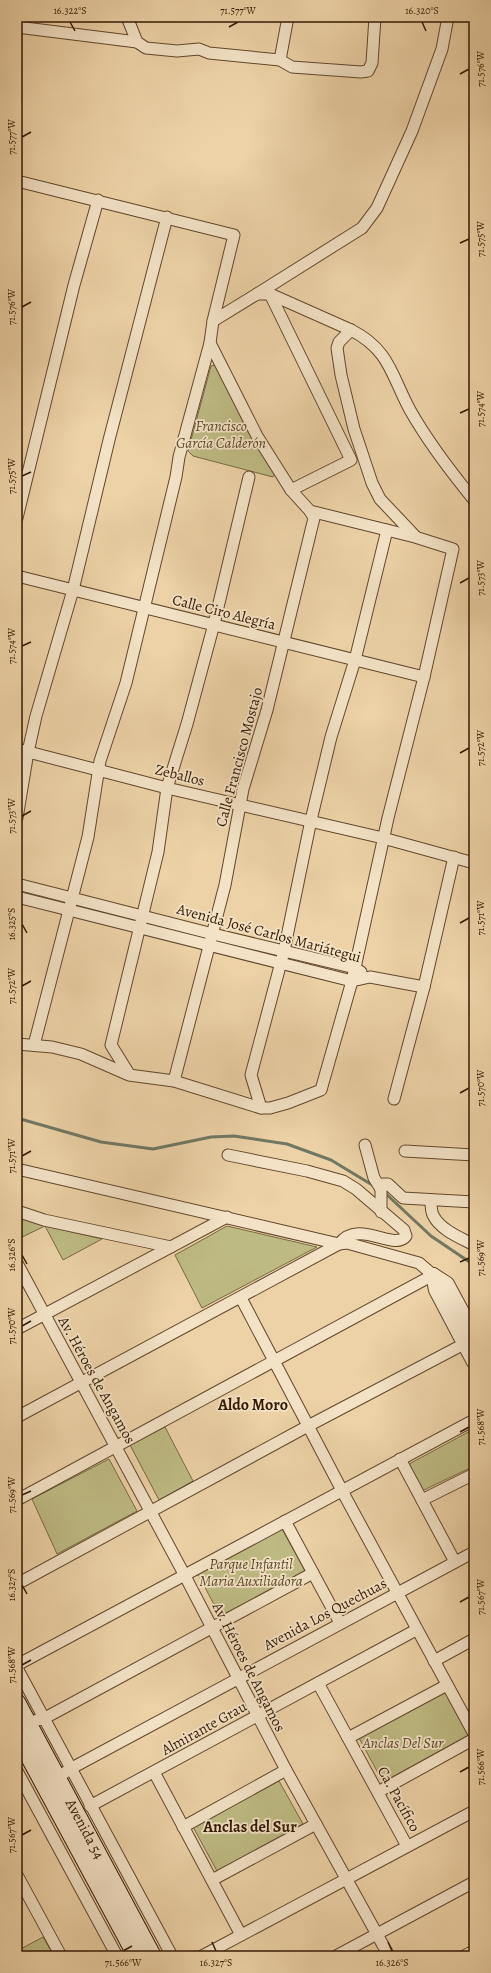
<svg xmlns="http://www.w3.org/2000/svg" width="491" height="1973" viewBox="0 0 491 1973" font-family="Alegreya,serif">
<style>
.green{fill:#beba83;stroke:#786a42}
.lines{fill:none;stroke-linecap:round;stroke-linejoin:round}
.stream{stroke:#717863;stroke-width:3}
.minor-casing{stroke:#62472b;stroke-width:13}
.tertiary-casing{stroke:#62472b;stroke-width:16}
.secondary-casing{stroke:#331902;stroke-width:18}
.minor{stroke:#f3e2c6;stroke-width:11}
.tertiary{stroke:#f3e2c6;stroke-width:14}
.secondary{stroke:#f3e2c6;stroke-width:16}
.ticks{fill:none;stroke:#331902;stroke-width:1.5}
.labels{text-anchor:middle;stroke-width:3.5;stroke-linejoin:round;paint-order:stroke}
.park-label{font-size:15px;font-style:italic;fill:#5d4929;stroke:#f3e2c6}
.street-label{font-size:15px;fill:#331902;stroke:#f3e2c6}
.neighbourhood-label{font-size:16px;font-weight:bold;fill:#331902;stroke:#f3e2c6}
.neatline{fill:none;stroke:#331902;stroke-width:1.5}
.ticks-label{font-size:10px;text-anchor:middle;fill:#331902}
</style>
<rect width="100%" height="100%" fill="#edd2a7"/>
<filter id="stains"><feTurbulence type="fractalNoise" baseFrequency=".005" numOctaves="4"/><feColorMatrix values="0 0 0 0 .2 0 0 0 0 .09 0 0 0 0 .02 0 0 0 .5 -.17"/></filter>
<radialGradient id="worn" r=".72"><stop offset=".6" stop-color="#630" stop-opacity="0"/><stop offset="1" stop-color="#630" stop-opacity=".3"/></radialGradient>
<!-- green -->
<g class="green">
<path d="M215,365l37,73 23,36 -2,3 -80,-21 -5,-5 23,-85z"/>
<path d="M17,1215l28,11 57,13 -39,21 -18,-34 -27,13z"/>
<path d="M227,1226l90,21 -115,61 -27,-53z"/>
<path d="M165,1427l28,54 -34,19 -29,-55z"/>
<path d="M474,1429v37l-52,25 -13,-27z"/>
<path d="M109,1459l28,52 -80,43 -25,-55z"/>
<path d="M282,1529l23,42 -85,45 -22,-42z"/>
<path d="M446,1692l23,43 -86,47 -24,-44z"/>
<path d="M279,1781l24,43 -86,47 -24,-44z"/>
<path d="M43,1937l11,19h-37v-5z"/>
</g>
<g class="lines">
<!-- stream -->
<g class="stream">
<path d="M17,1118l84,24 52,7 58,-12 23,-1 53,8 44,16 43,26"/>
<path d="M384,1192l47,44 43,29"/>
</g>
<defs>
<g id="minor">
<path d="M127,17l10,25 9,6 31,3 22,-2 10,4 71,7 12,7 69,5 7,-1 4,-8 3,-46"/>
<path d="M17,27l120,15"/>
<path d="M280,60l8,-43"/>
<path d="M17,181l217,54 -21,86 -3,22 -31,114 -3,20 -50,206 -26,78 -12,76 -54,208"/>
<path d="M257,294l105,-66 15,-20 35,-77 30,-82 6,-32"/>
<path d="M270,294l81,166 -60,30"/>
<path d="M213,321l44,-27h13l81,36"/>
<path d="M17,518l57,-233 24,-85"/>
<path d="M415,536l-35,-37 -8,-16 -18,-54 -13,-54 -4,-27 2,-6 12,-12c39,20 40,45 59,80 18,32 41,62 64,90"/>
<path d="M17,576l407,101"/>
<path d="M17,749l150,39 216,50 91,25"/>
<path d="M17,818l11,-66 8,-36 37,-126 36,-150 58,-223"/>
<path d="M17,884l196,50 142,34 6,4"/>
<path d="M17,897l335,84 18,-4 54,10"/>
<path d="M17,1044l35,3 29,7 48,21 45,6 87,27h9l18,-5 33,-13 31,-109 36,-163 36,-141 29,-128 -38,-12 -105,-26 -19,-21 -34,-54 -47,-93"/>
<path d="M129,1074l-18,-29 47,-193 9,-64 20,-64 27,-100 35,-147"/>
<path d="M174,1081l51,-196 18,-96 24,-79 47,-192 -4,-7"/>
<path d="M394,1099l30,-112 30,-130"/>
<path d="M261,1108l-10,-33 33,-124 27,-131 20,-83 24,-77 32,-130"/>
<path d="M365,1145l9,33 7,11"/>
<path d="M405,1151l69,4"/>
<path d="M17,1169l322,75 8,-1 72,20 14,12 -416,225"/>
<path d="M431,1200c0,4 0,11 2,15 7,15 28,23 41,30"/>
<path d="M17,1211l27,9 127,27"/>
<path d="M381,1212v-23l2,-5h5l15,14 71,4"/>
<path d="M17,1263l167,311 102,196 103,186"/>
<path d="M241,1298l106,202 127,234"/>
<path d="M17,1329l210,-112"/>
<path d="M17,1417l322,-173c20,-26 55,8 67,-8l-2,-6 -48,-41 -13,-8 -36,-10 -79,-16"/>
<path d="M400,1459l55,103"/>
<path d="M422,1500l52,-26"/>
<path d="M285,1521l55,102"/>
<path d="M17,1584l291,-158 156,-82"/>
<path d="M434,1661l40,-22"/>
<path d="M17,1665l457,-245"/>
<path d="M17,1668l155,288"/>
<path d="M318,1683l89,163"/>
<path d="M37,1720l6,-1 270,-146"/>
<path d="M348,1738l99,-53"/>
<path d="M17,1771l100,185"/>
<path d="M154,1772l87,163"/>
<path d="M53,1781l17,-12 404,-217"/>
<path d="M378,1792l96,-53"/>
<path d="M90,1806l326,-176"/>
<path d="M183,1827l103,-57"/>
<path d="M17,1875l44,81"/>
<path d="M212,1880l104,-56"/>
<path d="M202,1956l272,-145"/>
<path d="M336,1956l138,-74"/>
<path d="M464,1956l10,-5"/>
</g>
<g id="tertiary">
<path d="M433,1275l3,15 38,72"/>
<path d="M433,1275l14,9 27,50"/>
</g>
<g id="secondary">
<path d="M17,1702l136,254"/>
<path d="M17,1735l119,221"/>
</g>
</defs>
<!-- minor casing -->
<use href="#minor" class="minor-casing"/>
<!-- tertiary casing -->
<use href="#tertiary" class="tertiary-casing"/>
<!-- secondary casing -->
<use href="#secondary" class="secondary-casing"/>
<!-- minor -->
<use href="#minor" class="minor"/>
<!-- tertiary -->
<use href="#tertiary" class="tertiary"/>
<!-- secondary -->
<use href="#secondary" class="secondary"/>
</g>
<!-- ticks -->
<path class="ticks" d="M70,22l5,9M422,22l4,9M229,27l9,-5M460,74l9,-5M22,137l9,-5M460,243l9,-4M22,307l9,-5M460,413l9,-4M22,476l9,-4M460,583l9,-5M22,646l9,-4M460,753l9,-5M22,816l9,-5M460,923l9,-5M22,924l5,9M22,986l9,-5M460,1093l9,-5M22,1156l9,-5M22,1255l5,9M460,1262l9,-4M22,1326l9,-5M460,1432l9,-5M22,1495l9,-4M22,1585l5,9M460,1602l9,-5M22,1665l9,-5M460,1772l9,-5M22,1835l9,-5M212,1942l4,9M388,1942l4,9M123,1951l9,-5"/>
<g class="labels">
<!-- park labels -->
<g class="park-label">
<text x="221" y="431">Francisco<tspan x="221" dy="17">García Calderón</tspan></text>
<text x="251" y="1569">Parque Infantil<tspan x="251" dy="17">Maria Auxiliadora</tspan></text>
<text x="403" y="1748">Anclas Del Sur</text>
</g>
<!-- street labels -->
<g class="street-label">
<text transform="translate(224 612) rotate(14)" y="5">Calle Ciro Alegría</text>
<text transform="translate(239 757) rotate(-75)" y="5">Calle Francisco Mostajo</text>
<text transform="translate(180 775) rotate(14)" y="5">Zeballos</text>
<text transform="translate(269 933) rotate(15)" y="5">Avenida José Carlos Mariátegui</text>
<text transform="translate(97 1380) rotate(61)" y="5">Av. Héroes de Angamos</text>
<text transform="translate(325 1614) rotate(-28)" y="5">Avenida Los Quechuas</text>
<text transform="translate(249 1667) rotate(63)" y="5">Av. Héroes de Angamos</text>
<text transform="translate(204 1728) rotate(-29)" y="5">Almirante Grau</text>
<text transform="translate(399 1799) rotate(61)" y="5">Ca. Pacífico</text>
<text transform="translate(85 1829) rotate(62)" y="5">Avenida 54</text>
</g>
<!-- neighbourhood labels -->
<g class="neighbourhood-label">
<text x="253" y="1410">Aldo Moro</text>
<text x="250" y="1832">Anclas del Sur</text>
</g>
</g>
<!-- margin -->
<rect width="491" height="1973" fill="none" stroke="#edd2a7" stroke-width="44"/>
<rect x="22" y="22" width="447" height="1929" class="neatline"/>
<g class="ticks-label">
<text x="70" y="14">16.322°S</text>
<text x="238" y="14">71.577°W</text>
<text x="422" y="14">16.320°S</text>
<text transform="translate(480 69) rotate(-90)" y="4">71.576°W</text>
<text transform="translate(11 137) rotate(-90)" y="4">71.577°W</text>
<text transform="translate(480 239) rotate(-90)" y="4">71.575°W</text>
<text transform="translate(11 307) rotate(-90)" y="4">71.576°W</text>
<text transform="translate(480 409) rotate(-90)" y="4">71.574°W</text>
<text transform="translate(11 476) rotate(-90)" y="4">71.575°W</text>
<text transform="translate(480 578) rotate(-90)" y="4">71.573°W</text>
<text transform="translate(11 646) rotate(-90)" y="4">71.574°W</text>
<text transform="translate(480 748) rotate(-90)" y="4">71.572°W</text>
<text transform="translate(11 816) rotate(-90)" y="4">71.573°W</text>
<text transform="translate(480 918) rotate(-90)" y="4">71.571°W</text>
<text transform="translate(11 924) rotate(-90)" y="4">16.325°S</text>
<text transform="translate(11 986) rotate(-90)" y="4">71.572°W</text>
<text transform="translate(480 1088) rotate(-90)" y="4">71.570°W</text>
<text transform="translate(11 1156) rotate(-90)" y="4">71.571°W</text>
<text transform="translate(11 1255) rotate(-90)" y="4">16.326°S</text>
<text transform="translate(480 1258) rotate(-90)" y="4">71.569°W</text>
<text transform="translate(11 1326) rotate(-90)" y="4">71.570°W</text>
<text transform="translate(480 1427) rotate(-90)" y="4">71.568°W</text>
<text transform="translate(11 1495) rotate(-90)" y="4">71.569°W</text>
<text transform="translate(11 1585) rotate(-90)" y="4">16.327°S</text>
<text transform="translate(480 1597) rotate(-90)" y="4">71.567°W</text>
<text transform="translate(11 1665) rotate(-90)" y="4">71.568°W</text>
<text transform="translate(480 1767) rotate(-90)" y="4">71.566°W</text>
<text transform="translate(11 1835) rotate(-90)" y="4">71.567°W</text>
<text x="123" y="1966">71.566°W</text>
<text x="216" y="1966">16.327°S</text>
<text x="392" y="1966">16.326°S</text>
</g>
<rect width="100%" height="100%" filter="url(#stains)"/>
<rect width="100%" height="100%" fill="url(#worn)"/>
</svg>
